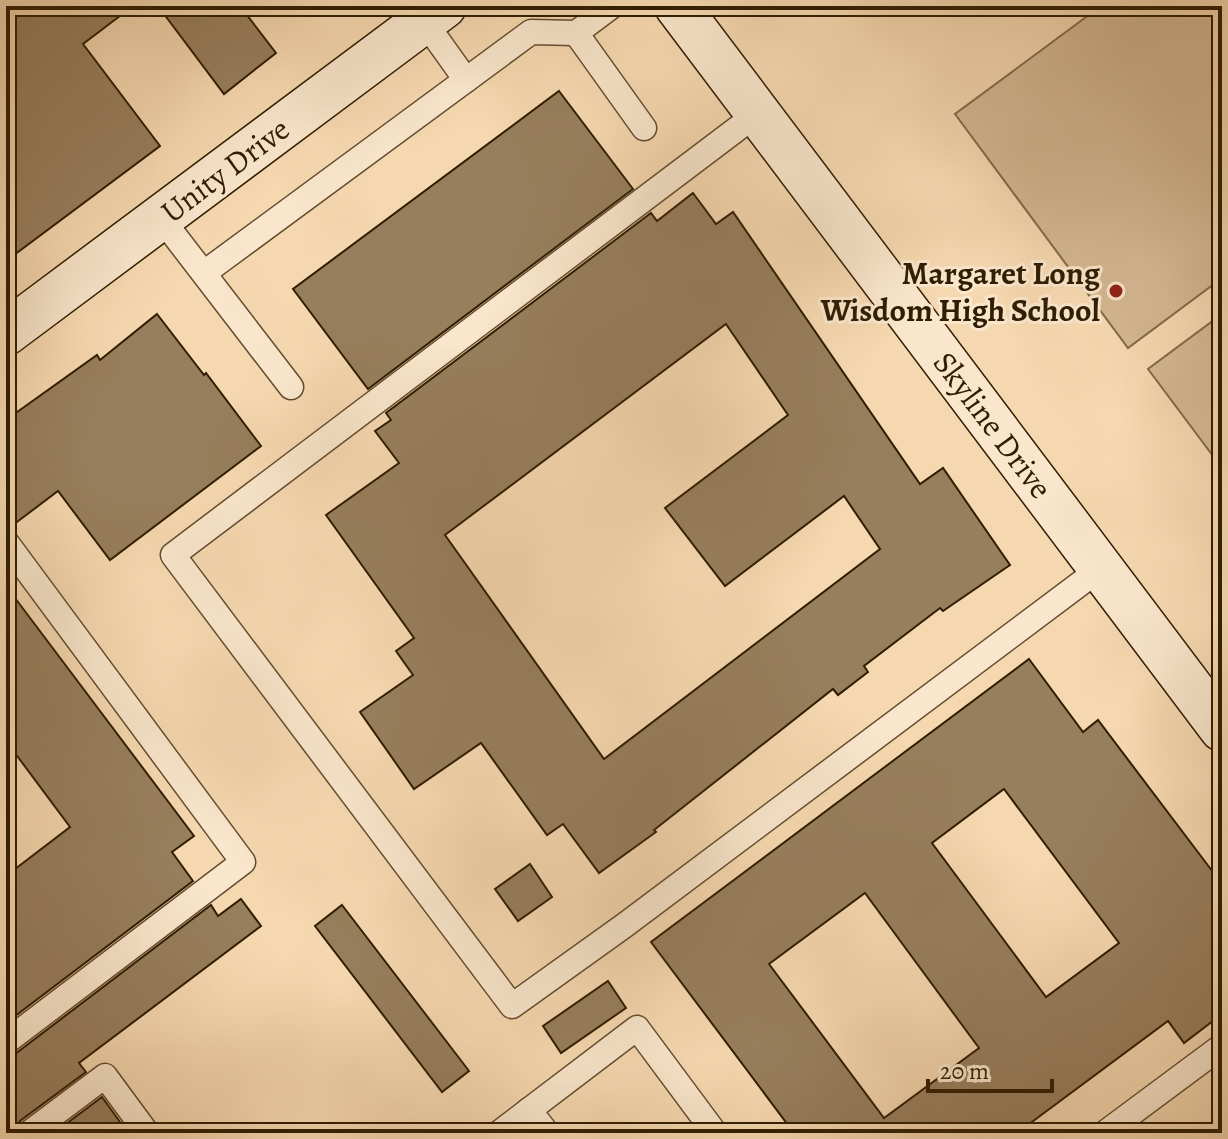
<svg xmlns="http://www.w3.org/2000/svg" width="1228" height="1139" viewBox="0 0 1228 1139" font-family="Alegreya,serif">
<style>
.green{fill:#d4b892;stroke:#826a4a;stroke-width:2}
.building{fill:#977e5c;stroke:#301d02;stroke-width:2;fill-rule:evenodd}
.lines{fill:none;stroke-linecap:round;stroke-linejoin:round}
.lane-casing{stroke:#624c2e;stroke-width:27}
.secondary-casing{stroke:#301d02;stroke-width:47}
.lane{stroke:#f9e6cc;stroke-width:24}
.secondary{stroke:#f9e6cc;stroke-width:44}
.poi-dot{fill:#8f2418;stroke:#f9e6cc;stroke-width:3}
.labels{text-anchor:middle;stroke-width:6;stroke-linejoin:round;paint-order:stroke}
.street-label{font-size:32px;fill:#301d02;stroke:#f9e6cc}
.poi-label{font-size:32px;font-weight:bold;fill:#301d02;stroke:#f9e6cc;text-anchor:end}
</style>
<rect width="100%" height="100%" fill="#f6d8b0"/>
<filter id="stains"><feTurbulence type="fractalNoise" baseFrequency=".0025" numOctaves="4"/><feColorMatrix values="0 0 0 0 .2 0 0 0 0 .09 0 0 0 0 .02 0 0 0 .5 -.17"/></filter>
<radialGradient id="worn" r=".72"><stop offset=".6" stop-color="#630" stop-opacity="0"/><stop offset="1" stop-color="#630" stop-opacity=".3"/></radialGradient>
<!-- green -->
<g class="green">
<path d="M1101,6h121v272l-94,70 -173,-234z"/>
<path d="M1222,314v154l-74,-99z"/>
</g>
<!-- building -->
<g class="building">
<path d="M6,6h127l-50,38 77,102 -154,115z"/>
<path d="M158,6h82l36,47 -52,41z"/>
<path d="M559,91l74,98 -265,200 -75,-100z"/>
<path d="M693,193l23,31 17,-12 187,272 23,-16 67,97 -67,46 -3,-3 -76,58 4,6 -30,23 -5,-6 -179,141 2,2 -57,41 -36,-49 -16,11 -66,-92 -67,46 -54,-77 53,-37 -17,-24 18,-13 -88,-123 73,-52 -24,-32 16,-11 -5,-7 265,-200 6,8zM726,324l62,91 -123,93 60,78 119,-90 36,53 -276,210 -159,-224z"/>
<path d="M157,314l47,61 2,-2 55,73 -151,114 -52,-69 -49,37 -3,-1v-107l91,-65 3,5z"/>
<path d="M6,586l188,250 -22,16 21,29 -187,142v-147l64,-49 -64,-86z"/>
<path d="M1029,659l54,73 15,-12 124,164v130l-38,29 -16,-22 -151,112h-223l-143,-191zM1004,789l115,154 -73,54 -114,-154zM865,893l114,155 -95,70 -115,-154z"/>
<path d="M530,864l22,33 -34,24 -23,-32z"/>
<path d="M241,899l20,27 -182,137 7,9 -66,49 -6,12h-8v-76l9,-3 196,-149 7,11z"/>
<path d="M342,905l127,166 -27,21 -127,-166z"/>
<path d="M608,981l18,27 -65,45 -18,-27z"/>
<path d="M102,1097l26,36h-74z"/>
</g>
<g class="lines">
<defs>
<g id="lane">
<path d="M424,21l42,59"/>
<path d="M576,33l68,95"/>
<path d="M758,113l-585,442 339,451 113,-81 476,-357"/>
<path d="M161,218l130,169"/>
<path d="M204,273l327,-241 45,1 36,-27"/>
<path d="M6,542l237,320 -237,180"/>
<path d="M529,1110l18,23"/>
<path d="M29,1133l76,-57 42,57"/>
<path d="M499,1133l138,-105 78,105"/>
<path d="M1105,1133l117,-87"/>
</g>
<g id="secondary">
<path d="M677,6l545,723"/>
<path d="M6,333l438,-327"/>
</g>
</defs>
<!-- lane casing -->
<use href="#lane" class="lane-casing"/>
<!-- secondary casing -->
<use href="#secondary" class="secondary-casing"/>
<!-- lane -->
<use href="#lane" class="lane"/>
<!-- secondary -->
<use href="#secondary" class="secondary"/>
</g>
<!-- markers -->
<circle class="poi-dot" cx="1116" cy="291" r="8"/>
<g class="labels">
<!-- street labels -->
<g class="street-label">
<text transform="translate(225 170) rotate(-37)" y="11">Unity Drive</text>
<text transform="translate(993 425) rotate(53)" y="11">Skyline Drive</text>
</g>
<!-- poi labels -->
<g class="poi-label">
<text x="1100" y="284">Margaret Long<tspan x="1100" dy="37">Wisdom High School</tspan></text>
</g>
</g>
<!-- margin -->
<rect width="1228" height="1139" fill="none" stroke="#f6d8b0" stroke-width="32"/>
<rect x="8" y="8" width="1212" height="1123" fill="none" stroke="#301d02" stroke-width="4"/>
<rect x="16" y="16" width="1196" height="1107" fill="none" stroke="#301d02" stroke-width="2"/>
<!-- scale -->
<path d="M928 1079v12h124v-12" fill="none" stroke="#301d02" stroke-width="4"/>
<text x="940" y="1079" font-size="24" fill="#301d02" stroke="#f9e6cc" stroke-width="6" paint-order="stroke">20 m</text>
<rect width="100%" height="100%" filter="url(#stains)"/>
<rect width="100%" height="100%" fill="url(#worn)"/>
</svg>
